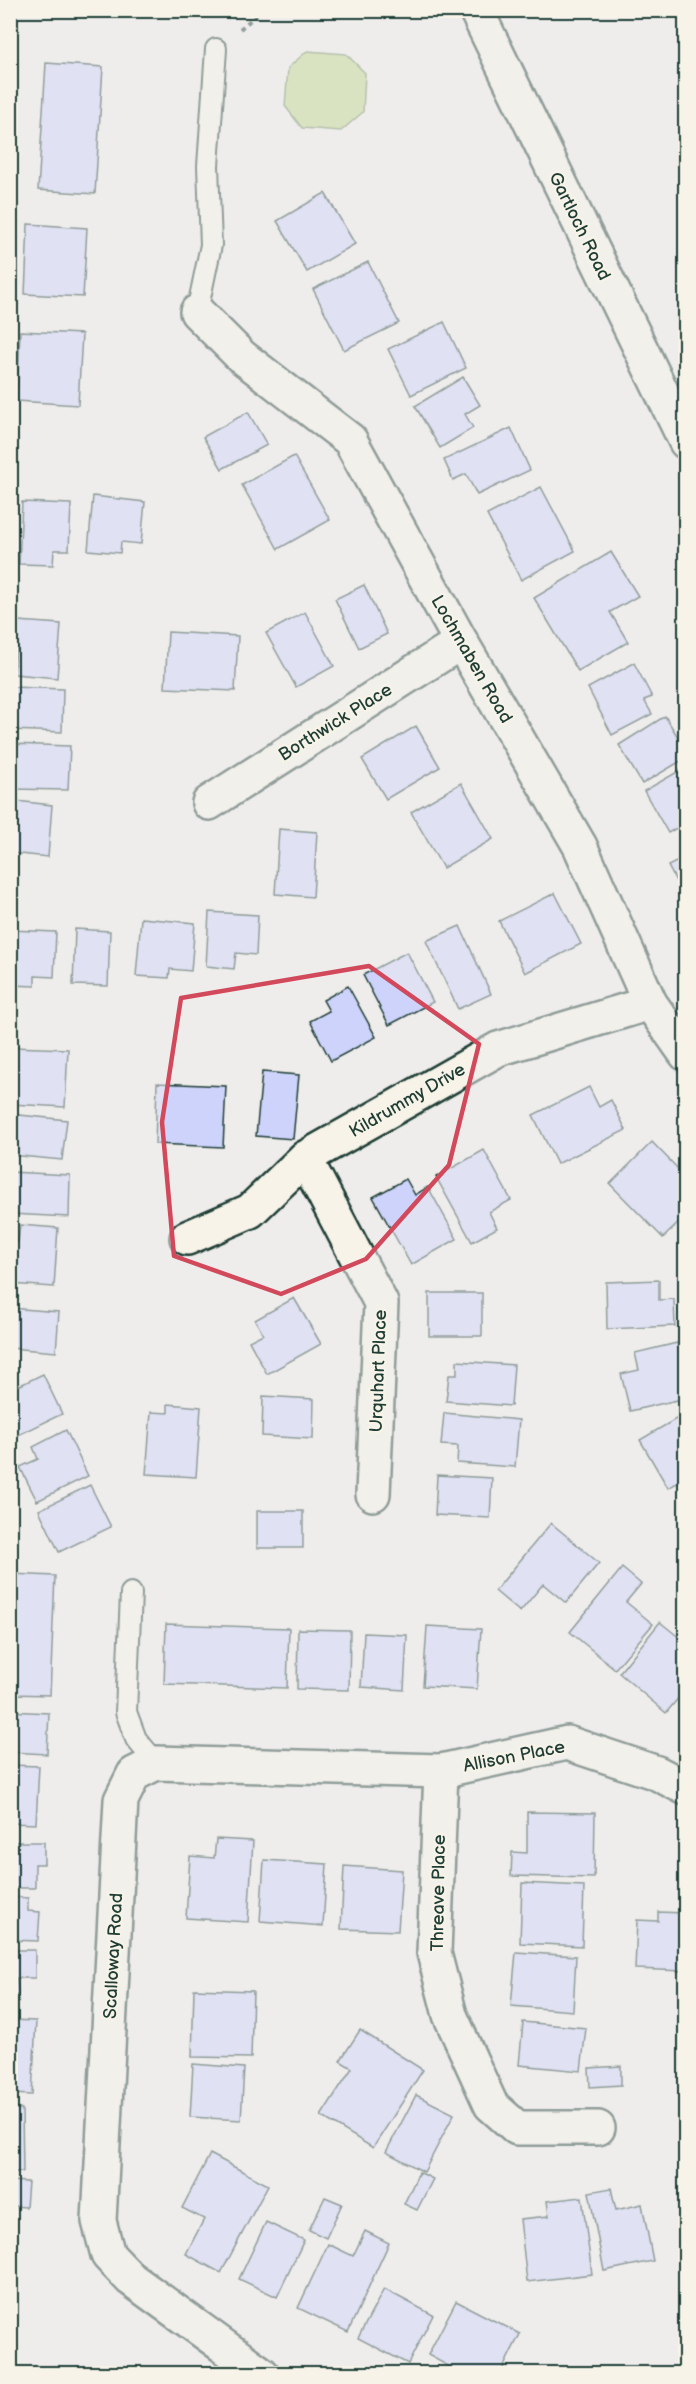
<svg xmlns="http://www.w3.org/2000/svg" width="696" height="2384" viewBox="0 0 696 2384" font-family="'Balsamiq Sans',sans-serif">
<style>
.green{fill:#c0d78d;stroke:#708a60;stroke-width:1.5}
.building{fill:#ced3fb;stroke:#1f3d34;stroke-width:1.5}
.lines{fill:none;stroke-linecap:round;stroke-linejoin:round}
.service-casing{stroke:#1f3d34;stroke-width:24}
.minor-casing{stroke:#1f3d34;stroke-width:38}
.secondary-casing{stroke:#1f3d34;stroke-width:38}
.path{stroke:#1f3d34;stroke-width:4;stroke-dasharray:4.5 4.5;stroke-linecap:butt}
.service{stroke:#f7f3e8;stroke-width:20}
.minor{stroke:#f7f3e8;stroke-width:33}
.secondary{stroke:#f7f3e8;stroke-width:33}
.marked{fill:none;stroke:#d1495b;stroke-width:4.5;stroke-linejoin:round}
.labels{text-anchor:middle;stroke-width:4.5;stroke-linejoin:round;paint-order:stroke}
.street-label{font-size:18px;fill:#1f3d34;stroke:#f7f3e8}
</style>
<rect width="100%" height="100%" fill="#efedec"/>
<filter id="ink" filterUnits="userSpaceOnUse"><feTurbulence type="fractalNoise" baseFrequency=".0167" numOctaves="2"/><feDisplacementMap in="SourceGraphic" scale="12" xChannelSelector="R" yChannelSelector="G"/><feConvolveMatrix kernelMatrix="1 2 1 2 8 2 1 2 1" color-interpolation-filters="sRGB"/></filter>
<g filter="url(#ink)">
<!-- green -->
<path class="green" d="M307,51l39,3 19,19 -2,39 -22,19 -39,-3 -17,-22 3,-38z"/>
<!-- building -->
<g class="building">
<path d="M46,63l57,4 -8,127 -57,-4z"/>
<path d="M325,193l30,51 -48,28 -30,-51z"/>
<path d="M28,224l59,4 -4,69 -58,-3z"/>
<path d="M368,262l31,61 -55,27 -31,-61z"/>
<path d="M444,322l22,46 -55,27 -23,-46z"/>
<path d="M20,331l62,3 -4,71 -61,-4z"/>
<path d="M463,377l17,28 -15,9 8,14 -33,20 -25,-42z"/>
<path d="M248,412l19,33 -45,24 -19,-32z"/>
<path d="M511,428l19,42 -53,25 -11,-21 -13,6 -9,-20z"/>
<path d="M294,456l36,64 -52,29 -36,-64z"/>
<path d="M541,487l34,64 -54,29 -34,-65z"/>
<path d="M93,496l52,6 -4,42 -20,-2 -1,11 -32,-3z"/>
<path d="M22,502l49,2 -2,46h-15l-1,15 -34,-1z"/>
<path d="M611,552l27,44 -28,16 18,30 -50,29 -44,-73z"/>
<path d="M364,585l23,49 -28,14 -24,-49z"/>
<path d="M305,612l29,54 -38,21 -30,-54z"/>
<path d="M18,621l43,3 -4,54 -43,-4z"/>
<path d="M168,632l70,4 -3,55 -70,-3z"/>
<path d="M634,663l18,34 -8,3 8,14 -40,21 -24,-47z"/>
<path d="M12,687l51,2 -1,43 -52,-2z"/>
<path d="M665,716l21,34v8l-44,26 -23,-39z"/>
<path d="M416,726l24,41 -54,32 -24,-40z"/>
<path d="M10,744l60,2 -2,44 -58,-1z"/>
<path d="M686,767v56l-18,10 -24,-42z"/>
<path d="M461,783l32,56 -50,29 -32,-56z"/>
<path d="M16,801l36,4 -4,52 -38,-4v-36h5z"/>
<path d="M279,829l38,3 -4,65 -38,-3z"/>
<path d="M686,857v43l-18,-34z"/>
<path d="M555,893l26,51 -56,29 -26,-52z"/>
<path d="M209,912l49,3 -2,40 -20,-2 -2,16 -28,-3z"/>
<path d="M141,918l54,5 -4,48 -21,-2 -1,9 -33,-2z"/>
<path d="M460,926l31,68 -33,15 -32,-68z"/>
<path d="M75,929l35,2 -2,55 -35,-1z"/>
<path d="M10,930l46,2 -2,45 -19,-1v10l-25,-1z"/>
<path d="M407,952l26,50 -44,23 -26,-50z"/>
<path d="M348,986l28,51 -45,24 -21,-40 19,-10 -6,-11z"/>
<path d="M12,1047l56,2 -3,58 -55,-3z"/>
<path d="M262,1072l37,3 -6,64 -37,-3z"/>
<path d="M157,1083l69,3 -3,61 -68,-3z"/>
<path d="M589,1087l10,20 12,-7 15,30 -69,34 -24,-49z"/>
<path d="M10,1114l57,6 -5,40 -52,-5z"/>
<path d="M652,1142l34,35v39l-23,22 -53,-54z"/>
<path d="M484,1150l27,50 -22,12 8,16 -25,14 -36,-65z"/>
<path d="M10,1172l60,3 -1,42 -59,-3z"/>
<path d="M406,1179l9,16 13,-8 29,52 -46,26 -38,-68z"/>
<path d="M20,1225l38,3 -4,59 -44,-3v-42h8z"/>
<path d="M659,1280v20l15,-1 1,27 -68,3 -1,-47z"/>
<rect x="429" y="1293" width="53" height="43"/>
<path d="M294,1298l27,46 -54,30 -18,-33 14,-7 -8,-14z"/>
<path d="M10,1308l49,4 -3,40 -46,-4z"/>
<path d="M677,1343l9,37v18l-56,13 -9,-37 18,-4 -4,-17z"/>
<path d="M457,1361l57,4 -3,41 -65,-5 3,-26h8z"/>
<path d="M43,1374l19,40 -52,25v-49z"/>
<path d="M263,1396l51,3 -1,40 -51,-3z"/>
<path d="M168,1404l33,3 -5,70 -50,-3 5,-62 17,1z"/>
<path d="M444,1413l75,7 -4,47 -58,-4 1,-17 -17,-1z"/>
<path d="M686,1413v65l-18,10 -28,-48z"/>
<path d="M66,1430l22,46 -51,25 -17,-34 18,-8 -5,-12z"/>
<path d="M437,1475l55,3 -2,40 -55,-3z"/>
<path d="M90,1485l21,42 -52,25 -20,-42z"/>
<rect x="257" y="1511" width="46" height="37"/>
<path d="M551,1523l48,40 -33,40 -23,-19 -23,28 -25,-21z"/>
<path d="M622,1568l19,16 -15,18 27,22 -38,45 -45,-37z"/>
<path d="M10,1574l45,2 -5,119 -40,-1z"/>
<path d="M660,1622l26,21v46l-20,24 -47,-40z"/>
<path d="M166,1624l123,4 -2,60 -123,-4z"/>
<path d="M427,1626l54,3 -4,60 -54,-3z"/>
<path d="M298,1629l52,1 -1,60 -52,-1z"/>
<path d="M364,1633l43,2 -3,55 -43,-3z"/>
<path d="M10,1711l39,2 -2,41 -37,-2z"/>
<path d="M10,1765l29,1 -3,58 -26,-1z"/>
<path d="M527,1812l68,1 -1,65 -83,-2 1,-24 15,1z"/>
<path d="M216,1839l37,2 -5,81 -62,-4 4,-62 24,2z"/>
<path d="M10,1842h34v22h-9v24h-25z"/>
<path d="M264,1860l63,4 -4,62 -63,-5z"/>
<path d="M344,1866l58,4 -4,61 -57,-2z"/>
<path d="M522,1883l62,3 -2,60 -62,-3z"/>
<path d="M10,1897l18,1v13l12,1 -2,29 -28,-1z"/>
<path d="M658,1912l28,1 -1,58 -50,-2 2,-49 21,1z"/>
<path d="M10,1950h25v28h-18l1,17h-8z"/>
<path d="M516,1952l60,4 -3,55 -62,-5z"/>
<path d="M194,1989l59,2 -2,67 -59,-1z"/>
<path d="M10,2020l26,1 -4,74 -22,-1z"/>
<path d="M523,2022l63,6 -5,43 -62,-6z"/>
<path d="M360,2030l63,40 -50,78 -52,-32 31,-48 -12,-7z"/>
<path d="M193,2064l51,4 -3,52 -51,-3z"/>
<path d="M621,2066v19l-31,2 -1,-19z"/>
<path d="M416,2095l38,19 -30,58 -38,-20z"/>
<path d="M10,2109h12l1,63h-13z"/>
<path d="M210,2154l58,31 -47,88 -35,-19 18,-35 -22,-11z"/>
<path d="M419,2172l14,7 -16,31 -13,-6z"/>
<path d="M10,2181l18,1 -2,25 -14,-1 -2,14z"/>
<path d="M611,2188l5,22 26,-6 11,57 -49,10 -15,-79z"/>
<path d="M325,2197l17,7 -16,34 -17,-8z"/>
<path d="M582,2197l10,77 -65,8 -7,-63 29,-3 -2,-15z"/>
<path d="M266,2222l38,18 -27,57 -38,-18z"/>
<path d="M365,2231l24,12 -41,89 -50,-24 30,-64 25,12z"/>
<path d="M384,2289l49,26 -25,49 -50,-26z"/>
<path d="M456,2301l64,33 -20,40h-51l3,-6 -24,-13z"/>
</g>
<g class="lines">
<defs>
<g id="service">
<path d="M197,312l14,-67 -3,-79 8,-117"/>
<path d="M131,1593l-5,119 10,27 20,24"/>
</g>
<g id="minor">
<path d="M197,312l44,44 109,84 111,202 119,204 70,157 36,51"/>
<path d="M209,803l252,-161"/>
<path d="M305,1158l76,145 -8,191"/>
<path d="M187,1238l63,-27 55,-53 193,-109 152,-46"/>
<path d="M441,1771l-7,182 16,62 41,90 26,23h81"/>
<path d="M262,2374l-131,-95 -23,-24 -9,-34 22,-421 13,-26 22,-11 285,8 126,-28 90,30 29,15"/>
</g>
<path id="secondary" d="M476,10l210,432"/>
</defs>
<!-- service casing -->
<use href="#service" class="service-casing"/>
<!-- minor casing -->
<use href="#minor" class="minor-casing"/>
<!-- secondary casing -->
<use href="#secondary" class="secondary-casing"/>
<!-- path -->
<path class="path" d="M240,29l22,-19"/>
<!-- service -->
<use href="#service" class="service"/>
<!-- minor -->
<use href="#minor" class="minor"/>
<!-- secondary -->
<use href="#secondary" class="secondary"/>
</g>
</g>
<!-- marked area -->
<path d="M0 0H696V2384H0ZM369,966l110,78 -30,121 -83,94 -85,35 -107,-38 -12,-134 19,-124z" fill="#efedec" fill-opacity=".55" fill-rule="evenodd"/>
<path class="marked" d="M369,966l110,78 -30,121 -83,94 -85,35 -107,-38 -12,-134 19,-124z"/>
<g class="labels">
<!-- street labels -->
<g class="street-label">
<text transform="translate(580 226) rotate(64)" y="6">Gartloch Road</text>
<text transform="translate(472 659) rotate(60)" y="6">Lochmaben Road</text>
<text transform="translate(335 722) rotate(-32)" y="6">Borthwick Place</text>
<text transform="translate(407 1100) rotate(-30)" y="6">Kildrummy Drive</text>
<text transform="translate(378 1371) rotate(-88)" y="6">Urquhart Place</text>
<text transform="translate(514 1756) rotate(-11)" y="6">Allison Place</text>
<text transform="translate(438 1893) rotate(-89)" y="6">Threave Place</text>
<text transform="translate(113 1956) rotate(-87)" y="6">Scalloway Road</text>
</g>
</g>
<!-- margin -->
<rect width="696" height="2384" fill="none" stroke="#f7f3e8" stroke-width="36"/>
<rect x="18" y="18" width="660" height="2348" fill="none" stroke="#1f3d34" stroke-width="2" filter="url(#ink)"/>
</svg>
